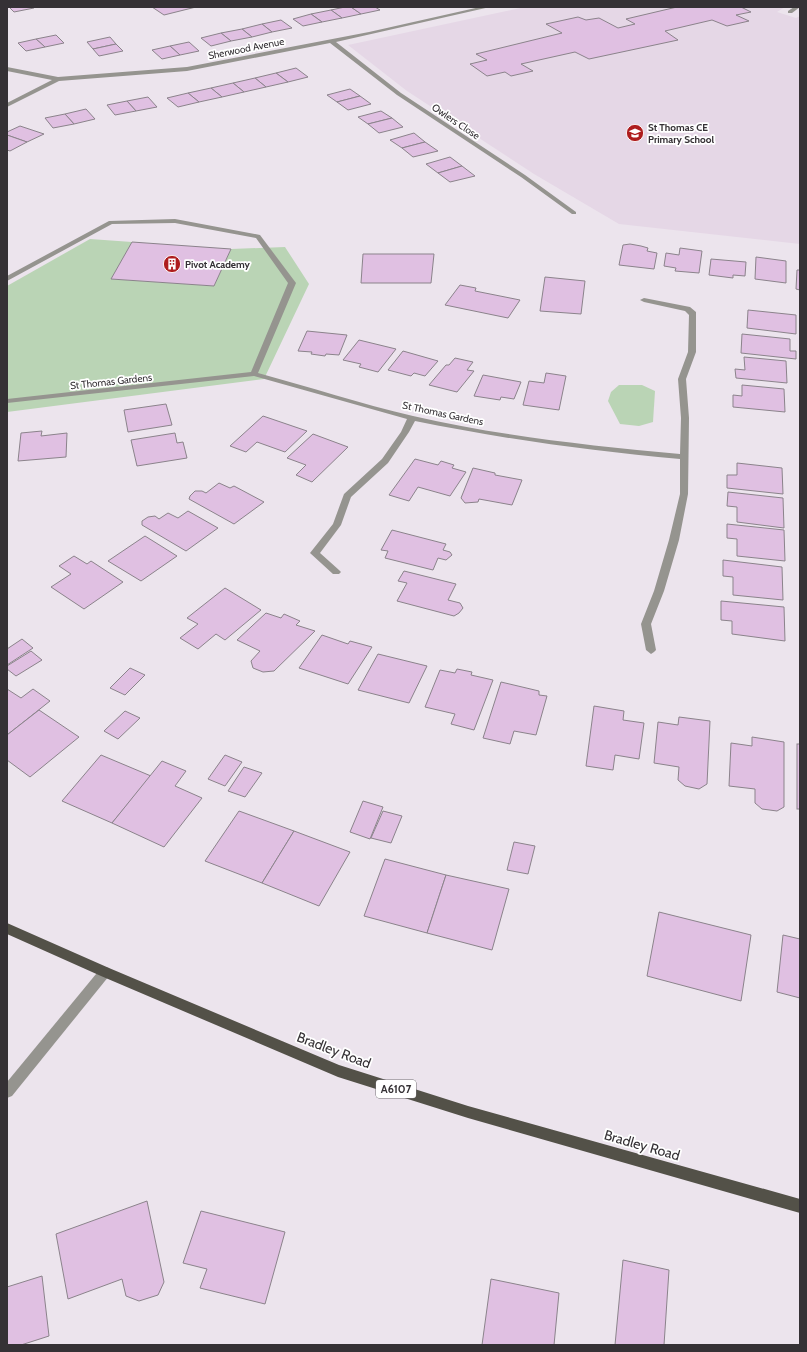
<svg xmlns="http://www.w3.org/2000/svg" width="807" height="1352" viewBox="0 0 807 1352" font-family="Cabin,sans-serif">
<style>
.built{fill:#e5d7e6}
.green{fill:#bad4b5}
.building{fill:#e0c0e2;stroke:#8b838b}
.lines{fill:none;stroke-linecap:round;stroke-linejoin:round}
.minor{fill:#95948f;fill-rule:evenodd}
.major{fill:#535148;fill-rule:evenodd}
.labels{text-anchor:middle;stroke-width:3.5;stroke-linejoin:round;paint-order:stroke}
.far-street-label{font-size:10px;fill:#353135;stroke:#fff}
.far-poi-label{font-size:10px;font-weight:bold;fill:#353135;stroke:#fff;text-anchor:start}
.shield{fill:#fff;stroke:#726f72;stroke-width:1}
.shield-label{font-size:11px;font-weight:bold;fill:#353135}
.near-street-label{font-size:14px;fill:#353135;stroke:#fff}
</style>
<rect width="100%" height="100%" fill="#ece4ed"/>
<!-- built -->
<path class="built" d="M525,7h260l-8,5 19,6 4,-2v228l-181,-20 -85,-50 -127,-83 -59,-46z"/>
<!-- green -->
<g class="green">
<path d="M90,239l42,3 -20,37 102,7 17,-37 54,-2 24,37 -45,95 -257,33v-126z"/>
<path d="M619,385h23l13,6 -2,31 -14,4 -19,-2 -12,-23 3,-9z"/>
</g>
<!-- building -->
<g class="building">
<path d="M9,7h24l1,1 -20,4z"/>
<path d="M152,7h44l-32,8z"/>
<path d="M345,7h6l10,7 -19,4 -11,-8z"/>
<path d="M351,7h24l5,3 -19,4z"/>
<path d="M677,7h64l10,5 -15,3 13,6 -22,5 -15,-6 -47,11 13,9 -89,19 -14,-7 -54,12 12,7 -22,5 -6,-4 -18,4 -17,-12 17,-4 -11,-6 86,-21 -16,-9 32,-7 8,3 13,-2 19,10 17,-4 -9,-5z"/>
<path d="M331,10l11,8 -20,4 -11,-8z"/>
<path d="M311,14l11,8 -19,4 -10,-7z"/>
<path d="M281,20l11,8 -20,4 -10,-8z"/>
<path d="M262,24l10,8 -20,5 -10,-8z"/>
<path d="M242,29l10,8 -21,4 -10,-8z"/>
<path d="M221,33l10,8 -20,5 -10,-8z"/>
<path d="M56,35l8,8 -19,4 -9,-8z"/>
<path d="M110,37l6,7 -23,5 -6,-7z"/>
<path d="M36,39l9,8 -19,4 -8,-8z"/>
<path d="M189,42l10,9 -19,4 -10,-9z"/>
<path d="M116,44l7,7 -24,5 -6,-7z"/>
<path d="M170,46l10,9 -18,4 -10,-9z"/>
<path d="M296,68l12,9 -20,5 -12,-9z"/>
<path d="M276,73l12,9 -22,5 -11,-9z"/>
<path d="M255,78l11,9 -22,5 -11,-9z"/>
<path d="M233,83l11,9 -22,5 -11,-9z"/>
<path d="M211,88l11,9 -23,5 -11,-9z"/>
<path d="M350,89l10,7 -23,6 -10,-7z"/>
<path d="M188,93l11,9 -21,5 -11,-9z"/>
<path d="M360,96l11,8 -23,6 -11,-8z"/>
<path d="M148,97l9,10 -21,4 -9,-10z"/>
<path d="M127,101l9,10 -21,4 -8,-10z"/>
<path d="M86,109l9,10 -21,5 -9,-10z"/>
<path d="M381,111l11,7 -24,6 -10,-7z"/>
<path d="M65,114l9,10 -21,4 -8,-10z"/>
<path d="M392,118l11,9 -24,6 -11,-9z"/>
<path d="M20,126l24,8 -17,8 -20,-7v-3z"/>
<path d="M414,133l11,9 -23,6 -12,-8z"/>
<path d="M7,135l20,7 -17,9 -3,-1z"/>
<path d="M425,142l13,9 -25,6 -11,-9z"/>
<path d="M450,157l12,9 -24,7 -12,-9z"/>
<path d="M462,166l13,10 -25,6 -12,-9z"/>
<path d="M132,242l99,7 -17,37 -103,-7z"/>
<path d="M630,244l11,2 7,2 -1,3 10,2 -3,16 -35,-4 4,-20z"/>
<path d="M680,248l22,3 -3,22 -24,-2 1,-3 -12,-2 2,-13 13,2z"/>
<path d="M363,254h71l-3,29h-70z"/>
<path d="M756,257l30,4v22l-31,-4z"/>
<path d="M711,259l35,3 -1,14 -12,-1v3l-24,-3z"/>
<path d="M797,270h3v20l-4,-1z"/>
<path d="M545,277l40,4 -4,33 -41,-3z"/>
<path d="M460,285l16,3 -1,3 45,9 -12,18 -63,-13z"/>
<path d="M748,310l48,5v19l-49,-6z"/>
<path d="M307,331l40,4 -8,20 -13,-1 -1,2 -14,-2 1,-2 -14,-1z"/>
<path d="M742,334l48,5v12h6v8l-55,-6z"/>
<path d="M359,340l37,9 -18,23 -19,-5 2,-3 -18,-4z"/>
<path d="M403,351l35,10 -13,15 -11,-3 -3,3 -23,-6z"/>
<path d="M744,357l42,4 1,22 -51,-5 -1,-9 10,1z"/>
<path d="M455,358l18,4 -6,8 7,1 -17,21 -28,-7 17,-20h3z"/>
<path d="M546,373l20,3 -7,34 -36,-5 6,-24 15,2z"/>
<path d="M483,375l38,7 -7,17 -13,-2 -1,3 -26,-4z"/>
<path d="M742,385l42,4 1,23 -52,-5v-12l9,1z"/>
<path d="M166,404l6,21 -44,7 -4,-22z"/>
<path d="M263,416l44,15 -22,21 -28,-10 -11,10 -16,-6z"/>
<path d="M42,431l-1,5 26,-3 -1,24 -48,4 3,-28z"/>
<path d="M175,433l2,10 6,-1 4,16 -50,8 -6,-26z"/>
<path d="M313,434l35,13 -36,35 -16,-7 10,-10 -19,-7z"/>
<path d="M415,459l23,6 3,-4 13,4 -2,3 14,4 -16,24 -32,-9 -9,14 -20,-6z"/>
<path d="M737,463l45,5 1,26 -56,-6v-13h10z"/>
<path d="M473,468l22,5v2l27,5 -10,25 -33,-6 -1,3 -13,1 -4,-5z"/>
<path d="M219,483l11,5 4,-2 30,16 -30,22 -45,-25 1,-3 5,-5h7l4,2z"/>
<path d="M728,492l55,6 1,30 -47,-6v-15l-10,-1z"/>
<path d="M188,511l30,17 -32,23 -44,-26v-4l6,-4 7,-1 4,3 9,-6 10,5z"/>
<path d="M727,524l57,6 1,31 -48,-5v-17l-10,-1z"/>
<path d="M392,530l54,14 -3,6 7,2 2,3 -6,5 -8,-2 -5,12 -48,-12 3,-7 -7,-1z"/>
<path d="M145,536l32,20 -36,25 -33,-20z"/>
<path d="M74,556l13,8 4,-3 32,21 -39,27 -33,-22 20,-13 -12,-8z"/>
<path d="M723,560l59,7 1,33 -50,-5v-18l-10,-1z"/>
<path d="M404,571l52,13 -8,16 12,3 3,5 -4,5 -5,3 -57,-15 10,-18 -9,-2z"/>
<path d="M225,588l36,22 -36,30 -9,-6 -18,15 -18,-11 18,-14 -11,-6z"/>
<path d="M721,601l63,6 1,34 -53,-7v-13l-11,-1z"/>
<path d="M266,613l15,5 3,-4 16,7 -4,4 19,6 -41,40 -11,1 -10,-4 -2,-7 9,-10 -23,-11z"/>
<path d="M322,635l26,9 2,-3 22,6 -24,37 -49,-16z"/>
<path d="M22,639l11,9 -26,17v-16z"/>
<path d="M31,651l11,9 -26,16 -9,-7v-3z"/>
<path d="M378,654l49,12 -18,37 -51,-13z"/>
<path d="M130,668l15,7 -20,20 -15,-7z"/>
<path d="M457,669l15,3 -1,3 22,5 -19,50 -23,-6 4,-10 -30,-7 15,-37 15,3z"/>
<path d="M501,682l38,9v4l8,1 -11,39 -22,-4 -4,13 -27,-6z"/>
<path d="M7,689l14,9 12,-9 17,12 -43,34z"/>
<path d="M594,706l30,5 -1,9 21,3 -5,36 -24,-4 -2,15 -27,-4z"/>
<path d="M39,710l40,27 -49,40 -23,-17v-25z"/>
<path d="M125,711l15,7 -22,21 -14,-8z"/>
<path d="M679,717l31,4 -3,63 -8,5 -14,-3 -7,-6 1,-13 -25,-4 4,-41 20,3z"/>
<path d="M752,737l32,5v65l-7,4 -15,-2 -7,-6v-14l-26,-3 2,-43 21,3z"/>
<rect x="797" y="744" width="3" height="65"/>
<path d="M101,755l50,21 -39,47 -50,-22z"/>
<path d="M225,755l17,7 -17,24 -17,-7z"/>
<path d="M162,761l24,10 -11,15 27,12 -38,49 -52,-24z"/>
<path d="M244,767l18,6 -17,24 -17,-6z"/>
<path d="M363,801l20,6 -13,32 -20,-7z"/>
<path d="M239,811l55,20 -32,52 -57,-22z"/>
<path d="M383,811l19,5 -11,27 -20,-5z"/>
<path d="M294,831l56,21 -31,54 -57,-23z"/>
<path d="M514,842l21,4 -7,28 -21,-4z"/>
<path d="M385,859l61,16 -19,58 -63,-17z"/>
<path d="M446,875l63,14 -17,61 -65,-17z"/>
<path d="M659,912l92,23 -10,66 -94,-25z"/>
<path d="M783,935l17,4v59l-23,-6z"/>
<path d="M147,1201l17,81 -6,13 -19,6 -13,-5 -4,-17 -54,20 -12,-65z"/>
<path d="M201,1211l84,21 -20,72 -65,-16 7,-19 -24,-6z"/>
<path d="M623,1260l46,10 -5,75h-49z"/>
<path d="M42,1276l7,60 -28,9h-14v-58z"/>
<path d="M491,1279l68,14 -5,52h-72z"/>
</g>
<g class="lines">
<!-- minor -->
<g class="minor">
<path d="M480,7h10l-154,35 65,51 124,82 51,37v2h-4l-51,-37 -124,-82 -67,-52 -143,28 -128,10 -52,26v-4l45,-23 -45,-9v-4l51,10 129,-10 182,-35z"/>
<path d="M794,7h6l-8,6h-4v-2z"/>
<path d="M175,219l85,16 36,48 -38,90c52,14 103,31 155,43 87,20 178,30 267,38l1,-36 -3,-39 10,-27 1,-37 -4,-4 -41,-9 -4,-2 4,-2 46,9 6,5v40l-10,27 3,39 -1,76 -9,46 -15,51 -13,33 5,26 -2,2 -3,2 -5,-4 -5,-26 13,-33 15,-51 11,-46v-35c-90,-8 -176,-20 -265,-38l-6,11 -21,31 -37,34 -10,28 -21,28 19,17 2,2 -2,2h-6l-23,-21 23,-29 11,-30 38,-35 19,-27 6,-13 -153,-43 -247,27v-4l244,-27 37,-89 -32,-45 -81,-15 -63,1 -105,57v-5l102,-55z"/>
<path d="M105,967l4,1 2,4 -2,4 -97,120 -5,2v-16l94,-114z"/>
</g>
<!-- major -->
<path class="major" d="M7,923l102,45 230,97 129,41 332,93v14l-332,-95 -130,-41 -237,-101 -94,-42z"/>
</g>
<!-- icons -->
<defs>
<symbol id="school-disc" viewBox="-11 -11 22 22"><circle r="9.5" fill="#ae1d1e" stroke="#fff"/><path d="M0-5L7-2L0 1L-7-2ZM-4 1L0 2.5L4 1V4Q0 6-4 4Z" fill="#fff"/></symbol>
<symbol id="building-disc" viewBox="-11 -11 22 22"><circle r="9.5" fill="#ae1d1e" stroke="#fff"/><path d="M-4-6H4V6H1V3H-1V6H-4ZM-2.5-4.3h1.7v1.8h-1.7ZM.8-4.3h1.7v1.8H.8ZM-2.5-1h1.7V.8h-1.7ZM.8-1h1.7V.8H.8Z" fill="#fff"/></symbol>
</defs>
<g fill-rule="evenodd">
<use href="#school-disc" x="625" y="123" width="20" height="20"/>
<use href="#building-disc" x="162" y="254" width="20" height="20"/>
</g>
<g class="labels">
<!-- far-street labels -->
<g class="far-street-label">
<text transform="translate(246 48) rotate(-11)" y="4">Sherwood Avenue</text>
<text transform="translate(456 121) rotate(34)" y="4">Owlers Close</text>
<text transform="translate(111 381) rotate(-6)" y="4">St Thomas Gardens</text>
<text transform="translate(443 413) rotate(12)" y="4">St Thomas Gardens</text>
</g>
<!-- far-poi labels -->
<g class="far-poi-label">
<text x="648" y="131">St Thomas CE<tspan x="648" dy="12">Primary School</tspan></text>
<text x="185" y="268">Pivot Academy</text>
</g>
<!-- shield labels -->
<rect class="shield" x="376" y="1080" width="40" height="18" rx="3"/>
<g class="shield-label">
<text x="396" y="1093">A6107</text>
</g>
<!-- near-street labels -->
<g class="near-street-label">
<text transform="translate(334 1050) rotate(21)" y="5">Bradley Road</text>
<text transform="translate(642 1145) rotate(16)" y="5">Bradley Road</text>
</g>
</g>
<!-- border -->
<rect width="807" height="1352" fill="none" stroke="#353135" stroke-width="16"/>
</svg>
